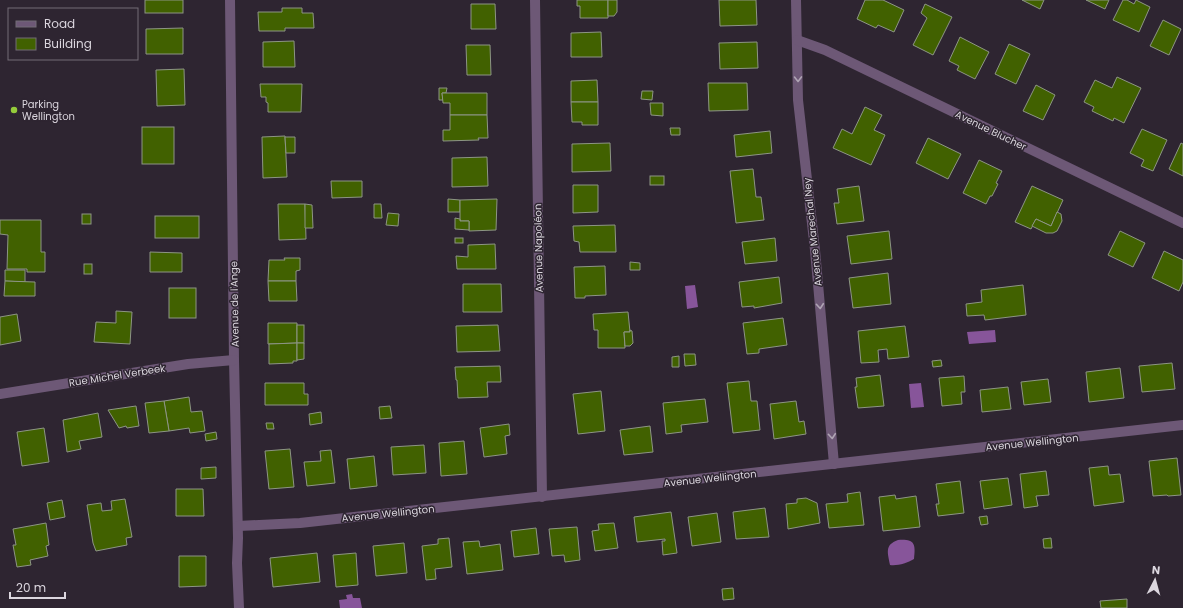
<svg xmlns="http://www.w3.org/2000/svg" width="1183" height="608" viewBox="0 0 1183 608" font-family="Poppins,sans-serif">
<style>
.water{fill:#87559a}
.building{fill:#416100;stroke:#8d9585}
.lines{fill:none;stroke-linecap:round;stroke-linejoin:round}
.minor{stroke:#6d5876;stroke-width:10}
.oneway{stroke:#afa4b4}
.poi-dot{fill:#95cc3b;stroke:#2e2531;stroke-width:1.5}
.labels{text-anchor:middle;stroke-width:3;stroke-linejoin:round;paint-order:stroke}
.poi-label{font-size:10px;fill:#dbd6de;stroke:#2e2531;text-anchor:start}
.street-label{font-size:10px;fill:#dbd6de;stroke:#2e2531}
</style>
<rect width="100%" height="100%" fill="#2e2531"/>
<!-- water -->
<g class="water">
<path d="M695,285l3,22 -11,2 -2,-23z"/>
<path d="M995,330l1,12 -27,2 -2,-12z"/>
<path d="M921,383l3,24 -13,1 -2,-24z"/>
<path d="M898,540c16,-1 18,3 16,19 -7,4 -16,7 -24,6 -2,-12 -6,-20 8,-25z"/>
<path d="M352,594l1,4h7l2,10h-22l-1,-8 8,-1 -1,-4z"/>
</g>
<!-- building -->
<g class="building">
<rect x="145" y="0" width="38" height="13"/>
<path d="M577,0h31v18h-28v-12h-3z"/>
<path d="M608,0h9v12l-3,4h-6z"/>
<path d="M719,0h37l1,25 -37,1z"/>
<path d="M865,0h18l21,10 -10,22 -16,-7 -2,3 -19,-9z"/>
<path d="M1022,0h22l-4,9z"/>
<path d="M1086,0h23l-4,9z"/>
<path d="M1123,0h4l7,4 2,-4 14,7 -11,25 -26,-12z"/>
<path d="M471,4h24l1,25h-25z"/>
<path d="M925,4l27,13 -19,38 -20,-10 14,-27 -6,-5z"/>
<path d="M282,8h20v5h11l1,15h-29v3h-26l-1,-19h24z"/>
<path d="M1163,20l18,9 -12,26 -19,-9z"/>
<path d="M183,28v26h-37v-25z"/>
<path d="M601,32l1,25h-31v-24z"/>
<path d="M960,37l29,15 -14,27 -18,-9 2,-4 -10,-5z"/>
<path d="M294,41l1,26h-32v-25z"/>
<path d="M757,42l1,26 -38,1 -1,-26z"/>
<path d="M1009,44l21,10 -14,30 -21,-10z"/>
<path d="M466,45h24l1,30h-24z"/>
<path d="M184,69l1,36 -28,1 -1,-36z"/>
<path d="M1117,77l24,11 -17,35 -10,-5 -1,3 -21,-10 2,-4 -10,-5 11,-22 17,8z"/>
<path d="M597,80l1,22h-27v-21z"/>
<path d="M708,83h39l1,27 -39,1z"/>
<path d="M260,84h42l-1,28h-33v-9l-2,-1v-5h-5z"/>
<path d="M1036,85l19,10 -12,25 -20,-9z"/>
<path d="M439,88h8l-1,5h-4l1,7h-4z"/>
<path d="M642,91h11l-1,9 -11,-1z"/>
<path d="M442,93h45v22h-37v-12h-7z"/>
<path d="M571,102h27v23h-16v-3h-10z"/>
<path d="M650,103h13v13l-12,-1z"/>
<path d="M865,107l17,8 -8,15 11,5 -14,30 -38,-17 9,-19 10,5z"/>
<path d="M450,115h37l1,23h-10l1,2 -36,1v-11h7z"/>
<rect x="142" y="127" width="32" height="37"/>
<path d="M670,128h10v7h-9z"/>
<path d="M1142,129l25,11 -14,31 -12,-5 3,-6 -14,-7z"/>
<path d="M770,131l2,22 -36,4 -2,-22z"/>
<path d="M285,136l2,41 -24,1 -1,-41z"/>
<path d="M285,137h10v16h-9z"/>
<path d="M928,138l33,16 -13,25 -32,-16z"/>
<path d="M610,143l1,28 -39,1v-28z"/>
<path d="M1181,143l2,1v32l-14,-7z"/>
<path d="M487,157l1,29 -36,1v-29z"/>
<path d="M979,160l23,11 -6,12 2,1 -6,12h-2l-4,8 -23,-11z"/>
<path d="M753,169l3,28h5l3,23 -28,3 -6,-52z"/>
<rect x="650" y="176" width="14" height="9"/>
<path d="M331,181h31v16l-30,1z"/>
<path d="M573,185h25v27l-25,1z"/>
<path d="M859,186l5,35 -27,3 -3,-21h5l-2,-14z"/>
<path d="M1032,186l31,14 -12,26 -15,-7 -5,10 -16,-7z"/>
<path d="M448,199l12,1v12h-12z"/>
<path d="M497,199l-1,31 -27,1v-10h-9v-21z"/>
<path d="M278,204h27l1,35 -27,1z"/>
<path d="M305,204l7,1 1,23h-8z"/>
<path d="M374,204h7l1,14h-8z"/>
<path d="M1057,212l4,2 1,7 -5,10 -4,2h-7l-14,-7 4,-7 15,7z"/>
<path d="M388,213l11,1 -1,12 -12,-1z"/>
<rect x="82" y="214" width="9" height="10"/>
<rect x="155" y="216" width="44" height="22"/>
<path d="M455,218l5,1v2h9v9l-14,-1z"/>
<path d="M0,220h41v32h4v20h-18v-3h-20l1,-34 -8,-1z"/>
<path d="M615,225l1,27h-36l-1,-10 -5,-1 -1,-15z"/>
<path d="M889,231l3,28 -41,5 -4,-28z"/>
<path d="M1120,231l25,12 -12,24 -25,-12z"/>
<rect x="455" y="238" width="8" height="5"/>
<path d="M775,238l2,23 -32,3 -3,-22z"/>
<path d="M495,244l1,25h-39l-1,-13 12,1v-12z"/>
<path d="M1164,251l19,9v22l-4,9 -27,-13z"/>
<path d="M150,252l32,1v19h-32z"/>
<path d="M284,258h16v12l-4,1v10h-28l1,-21h16z"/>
<path d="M630,262l10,1v7h-10z"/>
<rect x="84" y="264" width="8" height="10"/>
<path d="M605,266l1,29 -21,1v2h-10l-1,-31z"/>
<path d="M5,270h20v12l-20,-1z"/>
<path d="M888,273l3,31 -38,4 -4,-30z"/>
<path d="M779,277l3,26 -28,5v-2l-12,1 -3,-25z"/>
<path d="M5,281l30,1v14h-31z"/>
<path d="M268,281h28l1,20h-28z"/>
<path d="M463,284h38l1,28h-39z"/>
<path d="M1023,285l3,30 -41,5 -1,-5 -17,1 -1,-12 16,-2 -1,-12z"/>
<rect x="169" y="288" width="27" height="30"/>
<path d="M116,311l16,1 -2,32 -36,-2 2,-20 20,1z"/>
<path d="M628,312l2,20h-6l1,16h-27v-18h-4l-1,-16z"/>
<path d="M17,314l4,27 -21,4v-28z"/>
<path d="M783,318l4,27 -28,4v4l-12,1 -4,-31z"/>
<path d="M268,323h29v20l-29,1z"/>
<rect x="297" y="325" width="7" height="18"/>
<path d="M498,325l2,26 -43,1 -1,-26z"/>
<path d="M905,326l4,31 -21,2 -1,-10 -9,1 1,12 -18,1 -3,-32z"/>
<path d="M630,330l2,1 1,12 -3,3h-5l-1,-14h6z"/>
<path d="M297,343v18h-4v2l-24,1v-20z"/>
<path d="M297,343h7v16l-7,1z"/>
<path d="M684,354h11l1,11 -11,1z"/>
<path d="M679,356v11h-7v-10z"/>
<path d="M941,360l1,6 -9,1 -1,-6z"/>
<path d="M1172,363l3,26 -33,3 -3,-26z"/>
<path d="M500,366l1,16h-14l1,15 -30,1 -1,-18h-1l-1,-13z"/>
<path d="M1120,368l4,30 -35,4 -3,-30z"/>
<path d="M880,375l4,31 -26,2 -3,-21h2l-1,-9z"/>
<path d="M964,376l1,16h-4l1,12 -20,2 -3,-28z"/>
<path d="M1048,379l3,23 -27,3 -3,-23z"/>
<path d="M749,381l2,20h6l3,29 -27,3 -6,-50z"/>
<path d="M265,383h39v11h4v11h-43z"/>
<path d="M1008,387l3,22 -29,3 -2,-22z"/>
<path d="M601,391l4,40 -27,3 -5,-40z"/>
<path d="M189,397l2,15 11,-1 3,20 -15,2 -1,-5 -20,3 -5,-30z"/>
<path d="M705,399l3,23 -27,3 1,7 -16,2 -3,-31z"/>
<path d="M164,401l5,30 -20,2 -4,-30z"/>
<path d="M796,401l3,21 5,-1 2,13 -32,5 -4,-35z"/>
<path d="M136,406l3,20 -12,2 -1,-2 -7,2 -11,-18z"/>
<path d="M390,406l2,12 -12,1 -1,-12z"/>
<path d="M321,412l1,11 -12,2 -1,-11z"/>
<path d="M98,413l4,24 -23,4 2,8 -14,3 -4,-32z"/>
<path d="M266,423h7l1,6h-7z"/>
<path d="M509,424l1,11 -5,1 2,18 -23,3 -4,-29z"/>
<path d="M650,426l3,26 -29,3 -4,-25z"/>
<path d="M44,428l5,34 -27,4 -5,-34z"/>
<path d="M216,432l1,7 -11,2 -1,-7z"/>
<path d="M464,441l3,33 -26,2 -2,-33z"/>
<path d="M424,445l2,28 -33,2 -2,-28z"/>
<path d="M290,449l4,38 -25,2 -4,-38z"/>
<path d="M331,450l4,33 -28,3 -3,-24 17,-1 -1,-10z"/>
<path d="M374,456l3,30 -27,3 -3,-30z"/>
<path d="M1177,458l4,37 -13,1 -1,-1 -14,1 -4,-35z"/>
<path d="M1108,466l1,9 11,-1 4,28 -30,4 -5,-38z"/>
<path d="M216,467v11l-15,1v-11z"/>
<path d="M1046,471l3,24 -13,1 2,10 -14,2 -4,-34z"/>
<path d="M1008,478l4,27 -28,4 -4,-28z"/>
<path d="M960,481l4,32 -26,3 -2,-12h3l-3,-20z"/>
<path d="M176,489h27l1,27h-28z"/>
<path d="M860,492l4,33 -35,3 -3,-24 22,-2 -1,-8z"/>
<path d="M895,495l1,4 20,-3 4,31 -37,4 -4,-34z"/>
<path d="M806,498l11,5 3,20 -32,6 -2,-25 11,-1v-4z"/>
<path d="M125,499l7,38 -6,1 1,7 -31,6 -3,-8 -6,-38 14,-2 1,8 10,-1 -1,-9z"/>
<path d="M62,500l3,17 -15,3 -3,-17z"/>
<path d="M765,508l4,29 -33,2 -3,-27z"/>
<path d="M671,512l6,41 -14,2 -1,-14h3v-2l-28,3 -3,-25z"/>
<path d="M717,513l4,29 -29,4 -4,-29z"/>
<path d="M987,516l1,8 -7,1 -2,-8z"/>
<path d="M46,523l3,22 -3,1 2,10 -18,4 1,5 -14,2 -4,-22h3l-3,-16z"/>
<path d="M614,523l4,25 -23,3 -3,-20 7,-1 -1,-6z"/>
<path d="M577,527l3,33 -15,2 -1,-7 -12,1 -3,-27z"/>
<path d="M536,528l3,26 -25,3 -3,-26z"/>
<path d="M449,538l3,29 -17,2 1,10 -10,1 -4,-34 16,-2v-5z"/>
<path d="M1051,538l1,10h-8l-1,-9z"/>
<path d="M479,541l1,6 20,-3 3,26 -36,4 -4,-32z"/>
<path d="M404,543l3,30 -31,3 -3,-30z"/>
<path d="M317,553l3,29 -47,5 -3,-29z"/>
<path d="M356,553l2,32 -22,2 -3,-32z"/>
<path d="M179,556h27v30l-27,1z"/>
<path d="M733,588l1,11 -11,1 -1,-11z"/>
<path d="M1127,599v9h-26l-1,-7z"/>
</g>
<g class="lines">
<!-- minor -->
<g class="minor">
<path d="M230,0l4,360 4,178 -1,25 2,45"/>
<path d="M535,0l7,497"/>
<path d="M796,0l2,100 17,150 19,214"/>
<path d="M797,40l28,10 358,173"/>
<path d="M0,394l188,-30 46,-4"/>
<path d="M238,526l62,-3 883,-98"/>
</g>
</g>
<!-- one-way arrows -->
<defs><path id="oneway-chevron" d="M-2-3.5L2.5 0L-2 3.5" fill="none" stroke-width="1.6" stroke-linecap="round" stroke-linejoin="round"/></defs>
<g class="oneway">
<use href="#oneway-chevron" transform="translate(798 79) rotate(89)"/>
<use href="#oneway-chevron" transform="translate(820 306) rotate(85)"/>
<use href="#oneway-chevron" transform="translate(832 436) rotate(85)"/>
</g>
<!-- markers -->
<circle class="poi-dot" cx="14" cy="110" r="4"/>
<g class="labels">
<!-- poi labels -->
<g class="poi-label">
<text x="22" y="108">Parking<tspan x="22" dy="12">Wellington</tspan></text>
</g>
<!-- street labels -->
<g class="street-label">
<text transform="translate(991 130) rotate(26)" y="4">Avenue Blucher</text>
<text transform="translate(812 232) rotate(-96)" y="4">Avenue Marechal Ney</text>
<text transform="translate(538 248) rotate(-91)" y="4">Avenue Napoléon</text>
<text transform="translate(234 304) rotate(-91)" y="4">Avenue de l'Ange</text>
<text transform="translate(117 375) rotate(-9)" y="4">Rue Michel Verbeek</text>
<text transform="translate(1032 442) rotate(-6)" y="4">Avenue Wellington</text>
<text transform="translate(710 478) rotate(-6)" y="4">Avenue Wellington</text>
<text transform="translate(388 513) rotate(-6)" y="4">Avenue Wellington</text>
</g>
</g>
<!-- legend -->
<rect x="8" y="8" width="130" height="52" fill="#2e2531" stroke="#736c76"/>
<rect x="16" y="21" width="20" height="6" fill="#6d5876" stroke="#736c76"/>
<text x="44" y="28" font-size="12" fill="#dbd6de">Road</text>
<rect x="16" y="38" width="20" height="12" fill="#416100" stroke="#736c76"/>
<text x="44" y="48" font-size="12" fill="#dbd6de">Building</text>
<!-- north arrow -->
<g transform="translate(1155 580) rotate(6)" stroke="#2e2531" stroke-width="3" paint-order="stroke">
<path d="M0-3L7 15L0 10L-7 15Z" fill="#dbd6de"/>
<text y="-6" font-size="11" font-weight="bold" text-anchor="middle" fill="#dbd6de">N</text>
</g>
<!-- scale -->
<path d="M10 592v6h55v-6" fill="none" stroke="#dbd6de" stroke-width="2"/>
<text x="16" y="592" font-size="12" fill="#dbd6de" stroke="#2e2531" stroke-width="3" paint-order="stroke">20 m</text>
</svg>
